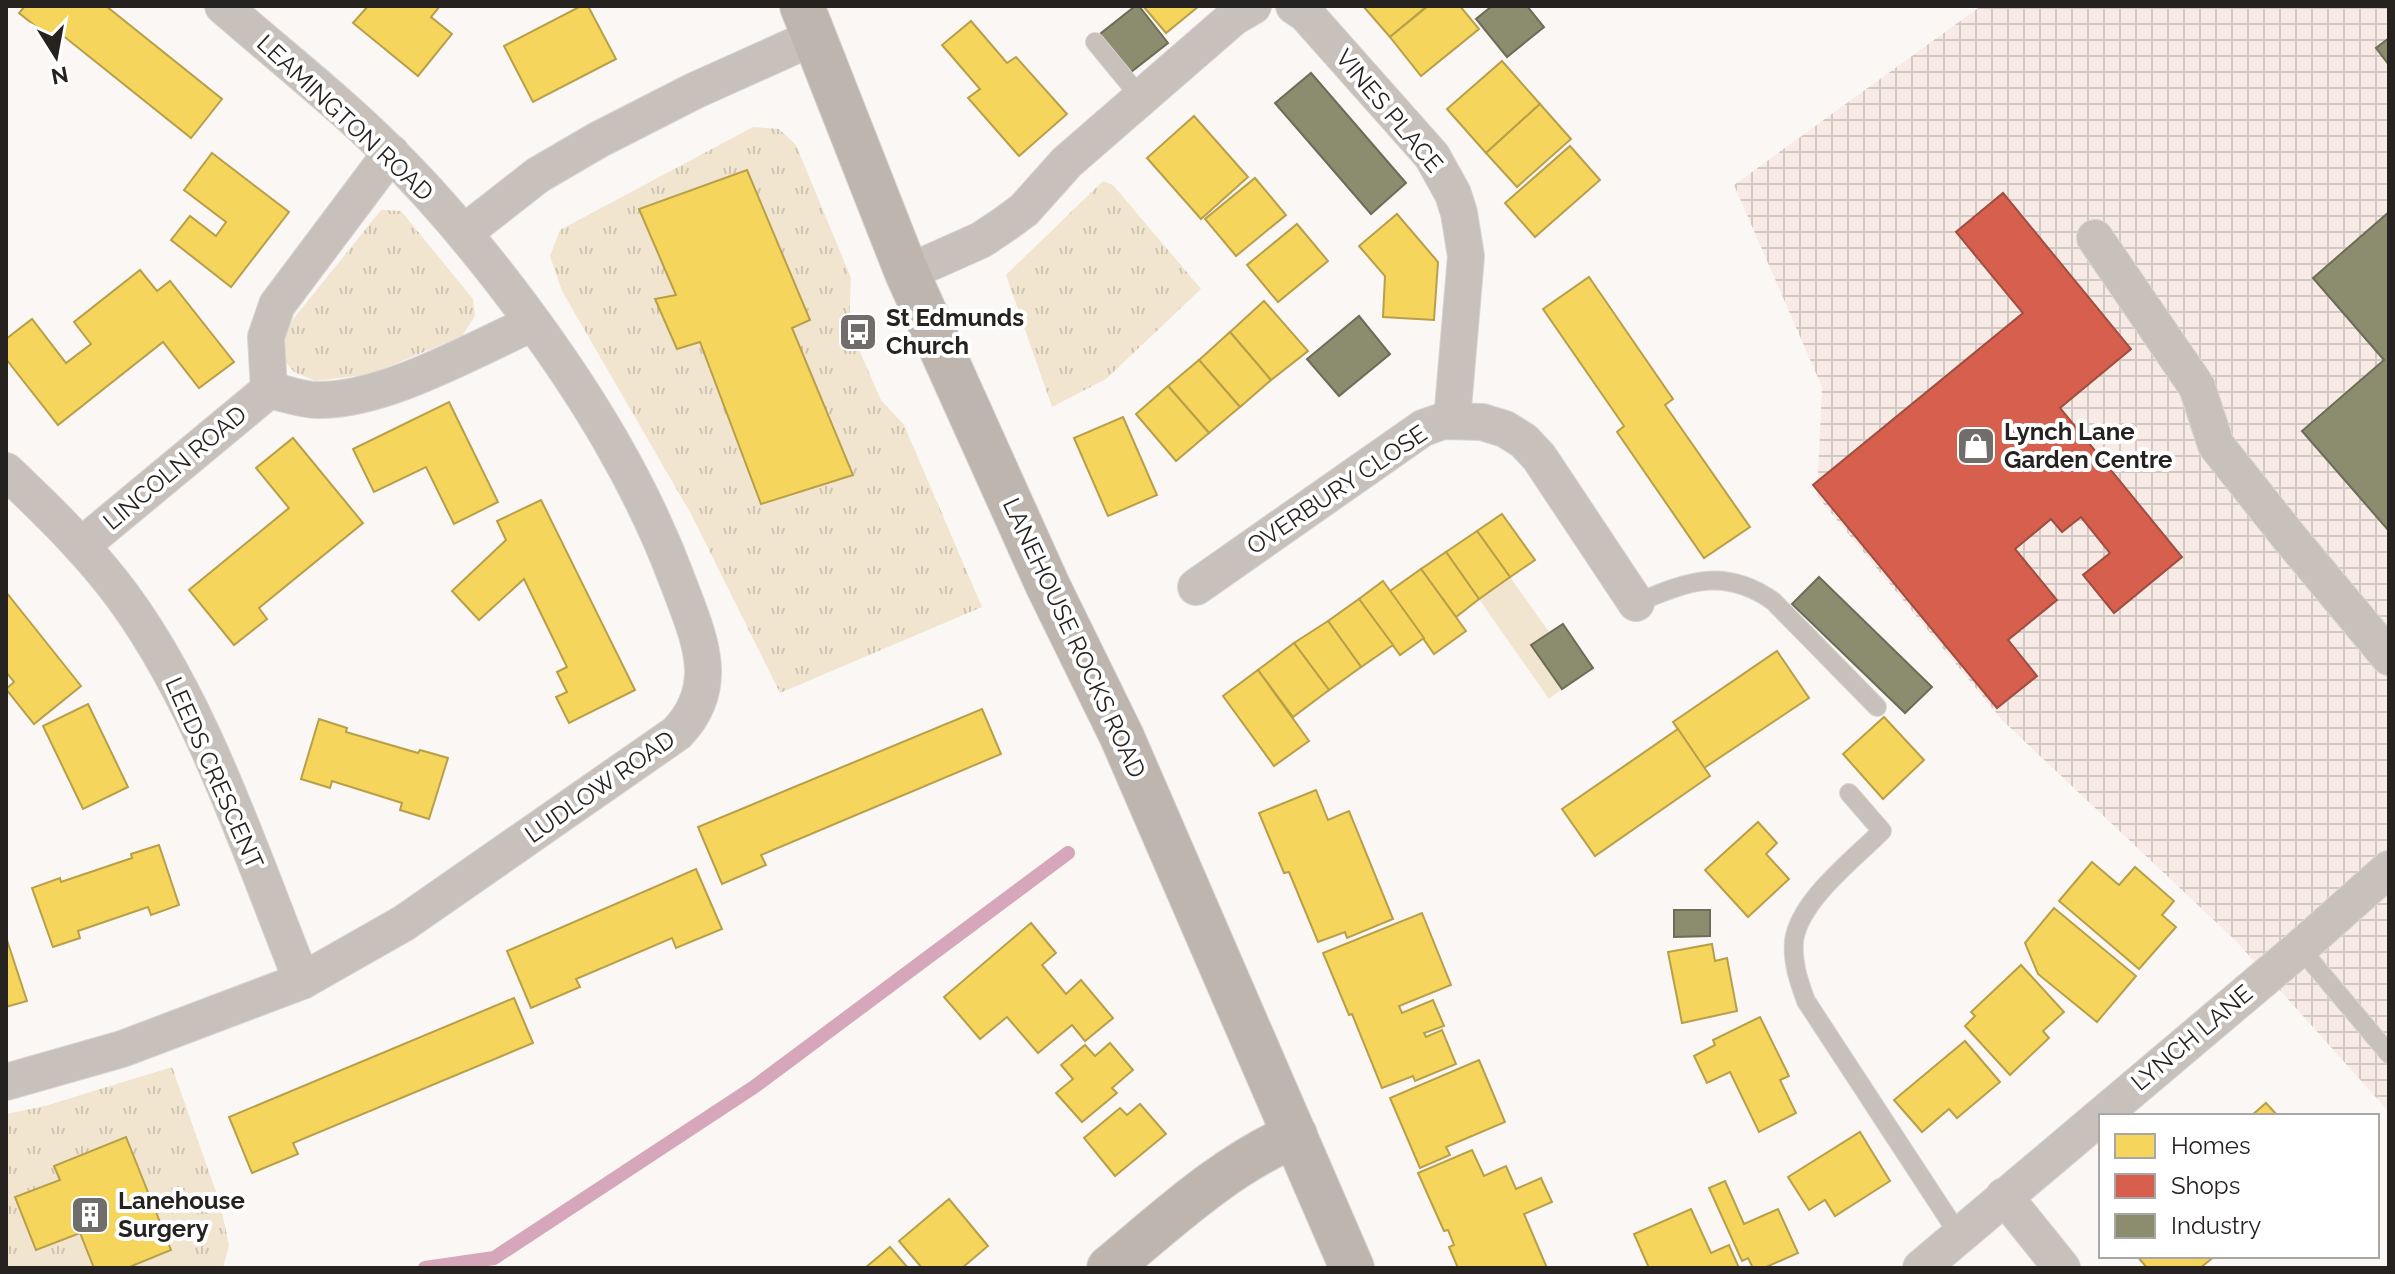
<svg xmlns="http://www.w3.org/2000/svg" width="2395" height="1274" viewBox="0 0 2395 1274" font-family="Raleway,sans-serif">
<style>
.industrial{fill:url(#industrial-grid)}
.grass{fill:url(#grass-tufts)}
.garden{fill:#f1e5d0}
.homes{fill:#f6d55c;stroke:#b89f4a;stroke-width:2}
.shops{fill:#d6604d;stroke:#a14d40;stroke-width:2}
.industry{fill:#8c8c6e;stroke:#6d6c57;stroke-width:2}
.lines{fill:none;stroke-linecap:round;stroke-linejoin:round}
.stream{stroke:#d6a7ba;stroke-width:14}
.service-casing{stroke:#d8d5d4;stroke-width:20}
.minor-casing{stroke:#d8d5d4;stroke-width:38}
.secondary-casing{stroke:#d8d5d4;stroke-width:46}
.service{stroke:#c8c0ba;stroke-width:18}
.minor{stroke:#c8c0ba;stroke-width:36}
.secondary{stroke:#beb5ae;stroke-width:44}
.labels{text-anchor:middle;stroke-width:8;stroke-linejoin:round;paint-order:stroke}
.street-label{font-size:24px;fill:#262220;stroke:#fff}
.poi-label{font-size:24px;font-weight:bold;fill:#262220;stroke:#fff;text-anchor:start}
</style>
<defs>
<pattern id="industrial-grid" width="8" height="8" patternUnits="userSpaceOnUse" patternTransform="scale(2)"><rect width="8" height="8" fill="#f8eae5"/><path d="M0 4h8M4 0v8" fill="none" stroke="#d4c8c4"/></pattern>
<pattern id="grass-tufts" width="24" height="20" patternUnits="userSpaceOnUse" patternTransform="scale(2)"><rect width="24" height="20" fill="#f1e5d0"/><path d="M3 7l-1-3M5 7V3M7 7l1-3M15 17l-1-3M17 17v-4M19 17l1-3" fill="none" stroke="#cec4b2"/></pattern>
</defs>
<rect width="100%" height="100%" fill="#fbf7f5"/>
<!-- industrial -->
<path class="industrial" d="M1981,6h408v1106l-153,-171 -233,-220 -186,-225 5,-109 -88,-202z"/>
<!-- grass -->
<g class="grass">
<path d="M753,127l26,2 17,16 55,133 -2,49 32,73 23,25 78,182 -202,86 -89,-179 -129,-223 -12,-35 10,-26z"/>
<path d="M1103,181l10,4 88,104 -95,90 -54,28 -46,-132z"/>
<path d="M381,210l20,1 72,88 2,17 -13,20 -91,38 -55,7 -22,-9 -12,-15v-24z"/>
<path d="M172,1067l48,136 9,42 -6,23h-217v-154l39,-8z"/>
</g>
<!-- garden -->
<path class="garden" d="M1510,577l39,55 -17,14 30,43 -13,10 -70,-100z"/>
<!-- homes -->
<g class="homes">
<path d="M25,6h81l116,93 -31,39 -130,-104 -7,7 -35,-28z"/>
<path d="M368,6h72l-9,11 21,17 -34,42 -65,-53z"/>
<path d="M581,6h7l28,53 -83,43 -29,-56z"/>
<path d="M1143,6h56l-33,27z"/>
<path d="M1363,6h64l-37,31z"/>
<path d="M1428,6h32l19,23 -58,47 -31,-39z"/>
<path d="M971,21l36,42 9,-6 51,57 -48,42 -51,-58 12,-9 -38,-44z"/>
<path d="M1502,61l38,43 -54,49 -39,-44z"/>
<path d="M1540,104l31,35 -54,48 -31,-34z"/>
<path d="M1194,116l54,61 -47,42 -54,-61z"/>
<path d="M1570,146l30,34 -65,57 -30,-34z"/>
<path d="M212,153l77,59 -58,75 -60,-47 19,-24 26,20 10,-14 -42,-32z"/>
<path d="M747,170l63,150 -18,8 61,147 -92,29 -61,-162 -23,7 -22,-50 21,-4 -37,-86z"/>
<path d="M1255,178l31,37 -50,41 -31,-37z"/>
<path d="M1397,214l41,48 -4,58 -51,-3 2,-41 -26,-30z"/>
<path d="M1297,224l31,37 -50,41 -31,-37z"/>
<path d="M140,270l17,21 13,-10 64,81 -35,26 -36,-46 -105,83 -52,-66v-20l26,-20 34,44 25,-19 -17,-22z"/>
<path d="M1589,277l84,122 -8,6 85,122 -46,31 -87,-126 7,-6 -81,-117z"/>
<path d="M1264,301l44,50 -37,29 -41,-48z"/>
<path d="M1230,332l41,48 -31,27 -41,-47z"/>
<path d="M1199,360l41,47 -31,26 -41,-47z"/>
<path d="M1168,386l41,47 -33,28 -40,-47z"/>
<path d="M449,402l49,100 -44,22 -28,-57 -52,25 -21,-43z"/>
<path d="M1123,417l34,78 -49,21 -34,-78z"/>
<path d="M293,438l70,85 -104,85 8,11 -33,26 -45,-55 100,-82 -33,-40z"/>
<path d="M541,500l94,190 -66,33 -13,-26 11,-5 -10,-20 10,-5 -43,-88 -45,41 -27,-29 54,-51 -9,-19z"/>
<path d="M1502,514l33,46 -25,17 -33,-46z"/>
<path d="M1477,531l33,46 -31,22 -33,-47z"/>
<path d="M1446,552l33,47 -23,18 -35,-48z"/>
<path d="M1421,569l45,62 -32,23 -44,-63z"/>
<path d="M1383,581l41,57 -24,17 -41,-56z"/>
<path d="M6,592l75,94 -47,38 -28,-35 8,-7 -8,-10z"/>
<path d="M1359,599l34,46 -32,22 -33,-46z"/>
<path d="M1328,621l33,46 -32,23 -35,-47z"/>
<path d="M1294,643l35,47 -36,27 -35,-47z"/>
<path d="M1777,651l32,47 -105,70 -31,-46z"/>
<path d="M1258,670l51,71 -35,25 -51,-70z"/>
<path d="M88,704l40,83 -45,22 -40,-83z"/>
<path d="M982,709l19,45 -240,101 5,10 -44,19 -24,-57z"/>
<path d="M1884,717l40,43 -41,39 -40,-45z"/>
<path d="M319,719l28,9 -1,4 72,21 2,-3 28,8 -19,61 -29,-9 2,-7 -70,-22 -2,7 -29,-9z"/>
<path d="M1678,729l32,47 -115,80 -33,-47z"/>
<path d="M1316,790l12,30 21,-9 44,108 -46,19 -2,-6 -27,10 -29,-70 -5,1 -25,-60z"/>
<path d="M1758,822l19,21 -11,11 23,25 -41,38 -43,-47z"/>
<path d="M159,845l20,60 -28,10 -3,-8 -70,24 2,7 -27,9 -21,-59 28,-10 1,4 71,-24 -1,-4z"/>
<path d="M2092,862l27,23 16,-18 39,34 -12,14 14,12 -37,42 -80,-68z"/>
<path d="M696,869l26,60 -46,19 -4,-10 -96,41 4,8 -49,21 -24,-57z"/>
<path d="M2054,908l82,68 -39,46 -59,-48 -13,-31z"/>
<path d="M1422,913l29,72 -52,21 3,7 31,-13 11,26 -20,7 2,4 16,-7 14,34 -41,17 -2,-5 -31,12 -30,-74 -3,1 -26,-62z"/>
<path d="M1031,923l25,30 -14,12 24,29 15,-14 32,38 -28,23 -13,-16 -34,28 -31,-36 -27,22 -36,-42z"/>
<path d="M6,937l21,64 -21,6z"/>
<path d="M1712,944l3,17 12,-3 10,53 -55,12 -14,-71z"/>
<path d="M2021,965l43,47 -21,19 6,7 -39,37 -45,-49 10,-10 -4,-4z"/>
<path d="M514,998l19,45 -240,100 5,11 -46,19 -23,-56z"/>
<path d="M1760,1017l29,59 -9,4 16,33 -37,19 -29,-60 -23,11 -13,-27 21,-11 -2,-5z"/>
<path d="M1965,1041l35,41 -43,36 -8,-9 -27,23 -28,-32z"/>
<path d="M1110,1043l23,27 -21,18 5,5 -35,29 -26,-29 17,-14 -12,-14 24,-20 10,11z"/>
<path d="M1479,1060l26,62 -59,25 4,8 -30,13 -30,-70z"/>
<path d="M2266,1103l12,13h-27z"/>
<path d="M1140,1104l26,30 -51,42 -31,-38 36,-30 7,7z"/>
<path d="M1860,1132l30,49 -55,35 -10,-16 -16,10 -21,-33z"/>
<path d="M126,1137l45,113 -44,18h-33l-14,-35 -44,17 -21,-53 45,-17 -6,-14z"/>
<path d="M1472,1150l12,26 22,-10 10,23 25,-11 11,24 -28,12 23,54h-89l-9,-21 5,-2 -6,-15 -4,1 -26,-58z"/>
<path d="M1725,1181l19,43 34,-15 20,44 -34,15h-11l-5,-10 -6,3 -33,-73z"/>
<path d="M949,1199l39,47 -26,22h-40l-23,-27z"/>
<path d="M1691,1209l20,44 18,-8 10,23h-90l-15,-34z"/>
<path d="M890,1247l18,21h-43z"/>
<path d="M2137,1256h78l-15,12h-53z"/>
</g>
<!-- shops -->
<path class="shops" d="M2003,193l128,156 -71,59 122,149 -68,56 -31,-38 27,-22 -29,-36 -19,15 -11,-13 -36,30 42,51 -49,40 29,36 -40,32 -184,-223 210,-172 -67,-81z"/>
<!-- industry -->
<g class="industry">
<path d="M1139,6l29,37 -37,29 -31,-38 34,-27z"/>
<path d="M1492,6h35l17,21 -37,30 -31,-38z"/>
<path d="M2389,38v27l-13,-17z"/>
<path d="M1311,73l95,110 -35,31 -96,-111z"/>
<path d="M2389,212v319l-87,-100 82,-71 -71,-82z"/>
<path d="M1359,316l31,38 -51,42 -32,-37z"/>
<path d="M1819,577l113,110 -27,26 -113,-109z"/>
<path d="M1563,624l30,44 -31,21 -31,-44z"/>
<path d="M1674,910h36v26l-36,1z"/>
</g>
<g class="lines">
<!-- stream -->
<path class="stream" d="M425,1268l69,-10 260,-171 314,-234"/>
<defs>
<g id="service">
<path d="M1095,42l46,56"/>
<path d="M1636,603c51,-21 87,-37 137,-2l104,106"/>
<path d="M1849,793l33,38c-28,28 -83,70 -88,110 -2,21 5,41 12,60l153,234"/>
<path d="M2300,948l89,106"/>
</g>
<g id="minor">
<path d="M1294,6l12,8 126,142 21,38 6,19 7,43 -14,164"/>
<path d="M465,232l73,-57 60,-35 96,-49 120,-54"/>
<path d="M2095,238l102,149 19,58 73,92 100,120"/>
<path d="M907,273l74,-33 24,-16 19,-14 43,-48 167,-145 19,-11"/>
<path d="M269,390c15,3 33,10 48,10 68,1 155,-50 216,-77"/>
<path d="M6,471c37,35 73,70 105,110 87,109 139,271 191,400"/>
<path d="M81,546l188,-156 -3,-53 11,-32 114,-152"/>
<path d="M1196,587l227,-159 20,-7 39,1 23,7 19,12 15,16 97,146"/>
<path d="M6,1082l116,-33 180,-68 102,-58 273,-190c46,-48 21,-97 1,-151 -37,-99 -91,-187 -154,-272 -41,-55 -84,-108 -133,-156 -53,-53 -112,-99 -168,-148"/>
<path d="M2004,1196l58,72"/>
<path d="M1921,1268l379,-320 89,-79"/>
</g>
<g id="secondary">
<path d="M802,6l105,267 141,313 74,151 230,531"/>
<path d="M1109,1268c59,-49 115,-102 186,-133"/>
</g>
</defs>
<!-- service casing -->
<use href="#service" class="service-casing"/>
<!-- minor casing -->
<use href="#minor" class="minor-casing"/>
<!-- secondary casing -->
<use href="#secondary" class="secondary-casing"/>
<!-- service -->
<use href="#service" class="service"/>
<!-- minor -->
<use href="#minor" class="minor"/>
<!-- secondary -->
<use href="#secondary" class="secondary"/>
</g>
<!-- icons -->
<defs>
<symbol id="bus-square" viewBox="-11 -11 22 22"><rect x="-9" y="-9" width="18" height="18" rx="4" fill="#716d6b" stroke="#fff"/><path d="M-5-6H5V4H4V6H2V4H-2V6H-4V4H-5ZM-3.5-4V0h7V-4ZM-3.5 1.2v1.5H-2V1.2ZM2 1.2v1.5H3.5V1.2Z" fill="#fff"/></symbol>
<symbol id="shop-square" viewBox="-11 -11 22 22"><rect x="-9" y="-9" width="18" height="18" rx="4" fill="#716d6b" stroke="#fff"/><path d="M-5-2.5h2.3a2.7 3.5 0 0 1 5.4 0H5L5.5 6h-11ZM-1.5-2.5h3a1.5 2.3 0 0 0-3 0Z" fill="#fff"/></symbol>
<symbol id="building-square" viewBox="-11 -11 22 22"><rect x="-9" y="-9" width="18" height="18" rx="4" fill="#716d6b" stroke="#fff"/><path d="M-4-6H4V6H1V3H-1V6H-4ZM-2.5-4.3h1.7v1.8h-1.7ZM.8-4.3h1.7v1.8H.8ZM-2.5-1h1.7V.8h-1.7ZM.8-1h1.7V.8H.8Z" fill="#fff"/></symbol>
</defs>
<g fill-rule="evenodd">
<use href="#bus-square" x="836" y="310" width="44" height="44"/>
<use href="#shop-square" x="1954" y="424" width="44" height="44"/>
<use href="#building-square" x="68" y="1193" width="44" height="44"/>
</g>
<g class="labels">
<!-- street labels -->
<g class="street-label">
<text transform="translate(1389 111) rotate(50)" y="8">VINES PLACE</text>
<text transform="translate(345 118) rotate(43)" y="8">LEAMINGTON ROAD</text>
<text transform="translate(175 468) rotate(-40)" y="8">LINCOLN ROAD</text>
<text transform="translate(1337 490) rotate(-34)" y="8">OVERBURY CLOSE</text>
<text transform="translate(1074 638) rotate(65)" y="8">LANEHOUSE ROCKS ROAD</text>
<text transform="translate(214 773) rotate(66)" y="8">LEEDS CRESCENT</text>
<text transform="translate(600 787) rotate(-35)" y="8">LUDLOW ROAD</text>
<text transform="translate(2192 1038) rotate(-40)" y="8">LYNCH LANE</text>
</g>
<!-- poi labels -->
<g class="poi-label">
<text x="886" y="326">St Edmunds<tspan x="886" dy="28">Church</tspan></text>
<text x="2004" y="440">Lynch Lane<tspan x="2004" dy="28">Garden Centre</tspan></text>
<text x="118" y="1209">Lanehouse<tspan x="118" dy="28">Surgery</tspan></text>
</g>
</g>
<!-- border -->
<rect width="2395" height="1274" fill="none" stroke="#262220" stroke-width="16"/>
<!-- legend -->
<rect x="2099" y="1114" width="280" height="144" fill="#ffffff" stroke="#a8a7a6" stroke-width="2"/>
<rect x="2115" y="1134" width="40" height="24" fill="#f6d55c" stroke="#a8a7a6" stroke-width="2"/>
<text x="2171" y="1154" font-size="24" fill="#262220">Homes</text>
<rect x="2115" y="1174" width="40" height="24" fill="#d6604d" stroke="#a8a7a6" stroke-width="2"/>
<text x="2171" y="1194" font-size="24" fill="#262220">Shops</text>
<rect x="2115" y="1214" width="40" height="24" fill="#8c8c6e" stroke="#a8a7a6" stroke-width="2"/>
<text x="2171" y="1234" font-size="24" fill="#262220">Industry</text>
<!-- north arrow -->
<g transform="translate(56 56) rotate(169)" stroke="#ffffff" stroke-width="6" paint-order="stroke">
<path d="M0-6L14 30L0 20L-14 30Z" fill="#262220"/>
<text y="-12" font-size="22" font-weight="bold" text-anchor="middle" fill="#262220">N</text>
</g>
</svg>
